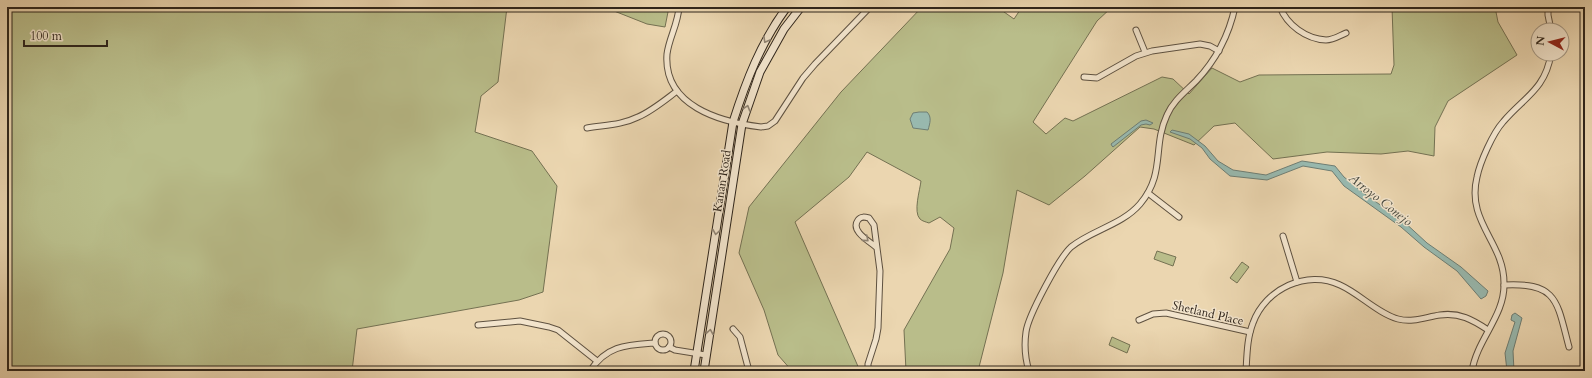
<svg xmlns="http://www.w3.org/2000/svg" width="1592" height="378" viewBox="0 0 1592 378" font-family="Cardo,serif">
<style>
.green{fill:#b9bd8a;stroke:#747152}
.water{fill:#98b9af;stroke:#6e7e74}
.lines{fill:none;stroke-linecap:round;stroke-linejoin:round}
.street-casing{stroke:#5e5140;stroke-width:7}
.secondary-casing{stroke:#2f251b;stroke-width:9}
.street{stroke:#f2e4cc;stroke-width:5}
.secondary{stroke:#f2e4cc;stroke-width:7}
.oneway{stroke:#908474}
.labels{text-anchor:middle;stroke-width:3;stroke-linejoin:round;paint-order:stroke}
.street-label{font-size:12px;fill:#2f251b;stroke:#f2e4cc}
.water-label{font-size:13px;font-style:italic;fill:#494a40;stroke:#f2e4cc}
</style>
<rect width="100%" height="100%" fill="#ebd6b0"/>
<filter id="stains"><feTurbulence type="fractalNoise" baseFrequency=".005" numOctaves="4"/><feColorMatrix values="0 0 0 0 .2 0 0 0 0 .09 0 0 0 0 .02 0 0 0 .5 -.17"/></filter>
<radialGradient id="worn" r=".72"><stop offset=".6" stop-color="#630" stop-opacity="0"/><stop offset="1" stop-color="#630" stop-opacity=".3"/></radialGradient>
<!-- green -->
<g class="green">
<path d="M7,7h500l-9,75 -17,14 -6,36 57,19 25,35 -14,106 -24,8 -162,29 -5,42h-345z"/>
<path d="M604,7h63l1,5 -3,15 -18,-3z"/>
<path d="M922,7h75l17,12 8,-12h90l-15,14 -64,101 13,12 19,-16 8,3 89,-44 11,2 16,15 23,-26 28,14 19,-7 132,-1 3,-9 -2,-58h103l3,15 19,33 -69,46 -13,26 -1,29 -26,-5 -27,3 -54,-2 -54,7 -38,-36 -21,3 -20,19 -40,-16 -14,-2 -55,49 -36,29 -32,-15 -14,83 -25,98h-72l-2,-41 46,-81 4,-21 -14,-11 -11,6c-3,-1 -7,-2 -9,-4 -7,-7 0,-29 1,-38l-54,-29 -18,25 -54,45 65,149h-68l-14,-16 -14,-45 -25,-57 10,-46 92,-115z"/>
<path d="M1157,251l19,6 -3,9 -19,-7z"/>
<path d="M1242,262l7,5 -12,16 -7,-5z"/>
<path d="M1112,337l18,8 -3,8 -18,-8z"/>
</g>
<!-- water -->
<g class="water">
<path d="M919,112h8c5,5 3,11 1,18l-15,-2 -3,-9 3,-6z"/>
<path d="M1146,120l7,3 -3,2 -4,-1 -5,1 -28,22 -1,-1 -1,-2 30,-23z"/>
<path d="M1172,130l17,4 16,12 13,15 15,9 33,5 36,-14 33,5 9,11 22,18 36,25 25,23 34,24 27,24 -2,5 -5,3 -24,-28 -33,-24 -23,-20 -57,-41 -12,-15 -29,-5 -36,14 -37,-4 -20,-17 -8,-11 -12,-9 -20,-7z"/>
<path d="M1515,313l7,5 -9,33 1,20h-7l-2,-18 10,-31 -4,-2 1,-5z"/>
</g>
<g class="lines">
<defs>
<g id="street">
<path d="M679,7c-1,17 -10,31 -12,47 -4,52 53,68 94,73l7,-1 7,-5 28,-43 12,-14 55,-57"/>
<path d="M1280,7c7,18 26,32 46,33 7,0 13,-4 20,-7"/>
<path d="M1548,7v8l3,15"/>
<path d="M1136,30l9,22"/>
<path d="M1084,77l13,1 39,-22 16,-5 48,-7 10,2 9,5"/>
<path d="M587,128c17,-3 35,-3 51,-11 14,-6 27,-17 39,-26"/>
<path d="M1148,193l31,24"/>
<path d="M1283,236l14,46"/>
<path d="M1504,285c54,-3 53,17 65,62"/>
<path d="M1139,320l14,-6 13,-1 84,19"/>
<path d="M478,325l42,-4 29,6 9,3 39,31"/>
<path d="M733,329l7,8 9,34"/>
<circle cx="663" cy="342" r="8"/>
<path d="M669,347l6,3 31,5"/>
<path d="M590,371c17,-26 37,-26 65,-28"/>
<path d="M868,371v-7l8,-25 2,-11 2,-57 -6,-46 -5,-7c-4,-1 -8,-2 -11,2 -8,11 11,21 18,27"/>
<path d="M1029,371c-4,-13 -5,-25 -3,-39 2,-16 33,-74 45,-85 21,-17 51,-22 69,-43 26,-31 12,-57 27,-89 6,-14 18,-23 29,-34 20,-21 33,-46 39,-74"/>
<path d="M1246,371c1,-16 1,-33 7,-48 12,-34 54,-54 87,-38 20,9 37,28 58,34 15,4 28,-2 42,-4 19,-3 33,5 48,15"/>
<path d="M1472,371c5,-32 33,-55 32,-88 0,-41 -38,-61 -27,-106 3,-15 16,-44 26,-55 21,-25 42,-32 48,-68"/>
</g>
<g id="secondary">
<path d="M694,371l39,-249c13,-41 28,-80 54,-115"/>
<path d="M704,371l38,-247 18,-52 24,-43 17,-22"/>
</g>
</defs>
<!-- street casing -->
<use href="#street" class="street-casing"/>
<!-- secondary casing -->
<use href="#secondary" class="secondary-casing"/>
<!-- street -->
<use href="#street" class="street"/>
<!-- secondary -->
<use href="#secondary" class="secondary"/>
</g>
<!-- one-way arrows -->
<defs><path id="oneway-chevron" d="M-2-3.5L2.5 0L-2 3.5" fill="none" stroke-width="1.6" stroke-linecap="round" stroke-linejoin="round"/></defs>
<g class="oneway">
<use href="#oneway-chevron" transform="translate(766 40) rotate(120)"/>
<use href="#oneway-chevron" transform="translate(747 108) rotate(-73)"/>
<use href="#oneway-chevron" transform="translate(716 232) rotate(99)"/>
<use href="#oneway-chevron" transform="translate(866 239) rotate(40)"/>
<use href="#oneway-chevron" transform="translate(710 332) rotate(-81)"/>
</g>
<g class="labels">
<!-- street labels -->
<g class="street-label">
<text transform="translate(722 181) rotate(-81)" y="4">Kanan Road</text>
<text transform="translate(1208 313) rotate(13)" y="4">Shetland Place</text>
</g>
<!-- water labels -->
<g class="water-label">
<text transform="translate(1381 199) rotate(38)" y="5">Arroyo Conejo</text>
</g>
</g>
<!-- margin -->
<rect width="1592" height="378" fill="none" stroke="#ebd6b0" stroke-width="24"/>
<rect x="8" y="8" width="1576" height="362" fill="none" stroke="#2f251b" stroke-width="2"/>
<rect x="12" y="12" width="1568" height="354" fill="none" stroke="#2f251b"/>
<!-- north arrow -->
<g transform="translate(1550 42) rotate(277)"><circle r="19" fill="#f2e4cc" stroke="#a49885"/>
<path d="M0-3L7 15L0 10L-7 15Z" fill="#8f2418"/>
<text y="-6" font-size="11" font-weight="bold" text-anchor="middle" fill="#2f251b">N</text>
</g>
<!-- scale -->
<path d="M24 40v6h83v-6" fill="none" stroke="#2f251b" stroke-width="2"/>
<text x="30" y="40" font-size="12" fill="#2f251b" stroke="#f2e4cc" stroke-width="3" paint-order="stroke">100 m</text>
<rect width="100%" height="100%" filter="url(#stains)"/>
<rect width="100%" height="100%" fill="url(#worn)"/>
</svg>
